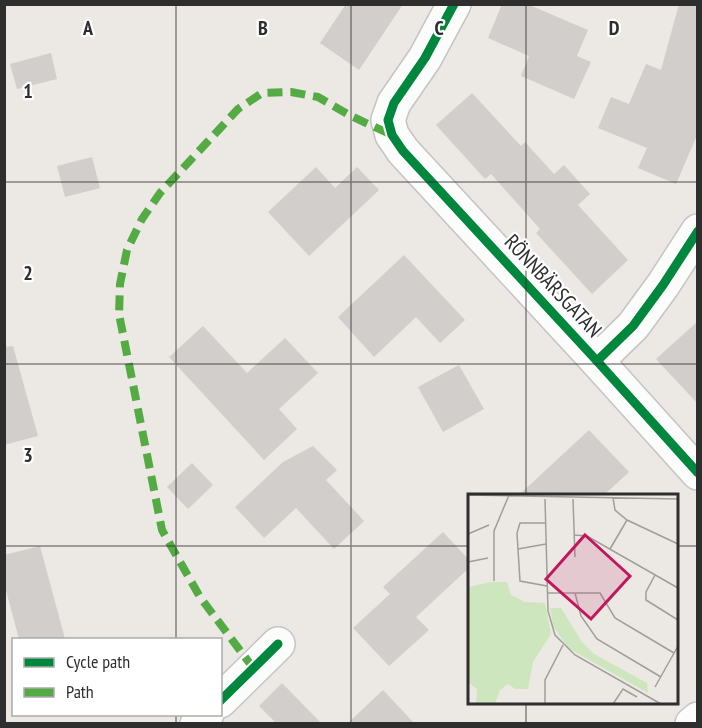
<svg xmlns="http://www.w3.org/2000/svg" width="702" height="728" viewBox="0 0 702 728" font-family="'PT Sans Narrow',sans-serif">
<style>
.building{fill:#d1cecb}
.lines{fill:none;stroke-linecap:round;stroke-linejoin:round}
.minor-casing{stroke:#c5c4c5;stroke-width:36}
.minor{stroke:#fcfcfb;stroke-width:33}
.quiet{stroke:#54ab44;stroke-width:8;stroke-dasharray:15 8;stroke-linecap:butt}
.cycleway-casing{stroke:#fff;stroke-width:13}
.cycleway{stroke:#00873e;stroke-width:9}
.grid{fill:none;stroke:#2e2e2e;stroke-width:1.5;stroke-opacity:0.55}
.labels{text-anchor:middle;stroke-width:4.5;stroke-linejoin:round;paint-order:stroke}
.street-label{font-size:21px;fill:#2e2e2e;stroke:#fff}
.inset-road{fill:none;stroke:#a09e9b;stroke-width:1.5}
.view{fill:#c2185b;fill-opacity:0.15;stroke:#c2185b;stroke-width:3}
.inset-edge{fill:none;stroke:#2e2e2e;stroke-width:3}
.grid-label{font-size:20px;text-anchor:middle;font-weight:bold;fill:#2e2e2e;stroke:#fff;stroke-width:4.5;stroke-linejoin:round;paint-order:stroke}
</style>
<rect width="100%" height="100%" fill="#ece8e4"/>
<!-- building -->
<g class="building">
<path d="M346,4h57l-44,66 -39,-27z"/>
<path d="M502,4h25l61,26 -11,26 14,6 -17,37 -53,-23 8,-20 -41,-18z"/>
<path d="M679,4h19v129l-22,51 -38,-16 9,-20 -49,-20 13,-31 18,7 17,-40 15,6z"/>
<path d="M51,53l6,26 -40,10 -7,-25z"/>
<path d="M472,93l49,53 4,-4 29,32 10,-9 26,29 -12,11 50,55 -36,34 -56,-61 4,-4 -49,-55 -6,5 -49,-54z"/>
<path d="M92,157l8,31 -35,9 -8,-31z"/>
<path d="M316,167l19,21 22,-21 22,23 -70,66 -41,-44z"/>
<path d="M404,255l61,65 -25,23 -24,-26 -42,40 -36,-40z"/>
<path d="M698,321v83l-42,-45z"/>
<path d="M203,326l44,47 38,-35 33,35 -39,36 18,20 -33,31 -95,-103z"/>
<path d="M13,346l25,90 -34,9v-98z"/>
<path d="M459,365l25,44 -41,23 -25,-45z"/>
<path d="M589,430l40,42 -25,23h-85z"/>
<path d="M313,446l24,24 -11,10 38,41 -30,28 -38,-41 -32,30 -29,-31 48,-45z"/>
<path d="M192,463l21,22 -25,24 -21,-22z"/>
<path d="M443,532l27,29v6l-54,50 13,13 -40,36 -36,-38 37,-34 -7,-7z"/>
<path d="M40,546l25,93h-46l-15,-56v-28z"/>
<path d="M282,683l39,40h-45l-17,-17z"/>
<path d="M383,690l31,33h-66z"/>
</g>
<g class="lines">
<defs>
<g id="minor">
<path d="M454,4l-29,54 -31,45 -6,17 4,15 11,16 194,210 101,112"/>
<path d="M597,361l36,-35 30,-41 35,-54"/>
<path d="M220,701l58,-57"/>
<path d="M197,724l10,-10"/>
<path d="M692,724l6,-5"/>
</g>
</defs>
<!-- minor casing -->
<use href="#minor" class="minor-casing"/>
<!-- minor -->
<use href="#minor" class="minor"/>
<!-- quiet -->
<path class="quiet" d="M254,669l-54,-72 -38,-67 -43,-216 1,-30 7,-34 15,-31 18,-26 78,-84 24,-16 29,-1 27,5 33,19 41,19"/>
<defs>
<g id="cycleway">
<path d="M454,4l-29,54 -31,45 -6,17 4,15 11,16 194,210 101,112"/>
<path d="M597,361l36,-35 30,-41 35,-54"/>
<path d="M220,701l58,-57"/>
</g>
</defs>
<!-- cycleway casing -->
<use href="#cycleway" class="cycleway-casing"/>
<!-- cycleway -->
<use href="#cycleway" class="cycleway"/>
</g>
<!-- grid -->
<path class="grid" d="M176,4v636M351,4v720M526,4v492M4,182h694M4,364h694M4,546h466M676,546h22M526,702v22M176,714v10"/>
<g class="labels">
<!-- street labels -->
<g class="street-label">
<text transform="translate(553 286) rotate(47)" y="7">RÖNNBÄRSGATAN</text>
</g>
</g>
<!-- overview -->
<g transform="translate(468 494)">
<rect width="210" height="210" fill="#ece8e4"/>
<path d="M23,88h16l4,13 14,7 20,1 6,31 -18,28 -5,27h-13l-7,-5 -8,6 -5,14h-19l1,-15 -9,-7v-95zM82,114h11l21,34 12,12 53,29 1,10 -80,-45 -15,-22z" fill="#cee6be"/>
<path class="inset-road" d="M0,1l210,4M145,4l2,12 12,10 51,24M77,5l3,112 7,24 20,20 86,49M105,5l2,58M77,29h-25l-3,10 3,48 27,5M0,40l21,-9M106,41l13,1 91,52M50,55l28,-5M142,55l17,-29M0,68l20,-4M187,81l-9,17v8l32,20M26,87v-50l15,-36M80,99h52l15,25 59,35M107,99l6,23 16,23 64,38M187,193l23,-41M77,210v-24l18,-35M145,210l10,-15 14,8"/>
<path class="view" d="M117,41l45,41 -39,43 -45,-40z"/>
<rect width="210" height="210" class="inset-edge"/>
</g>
<g class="grid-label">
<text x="88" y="35">A</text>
<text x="263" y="35">B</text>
<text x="439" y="35">C</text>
<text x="614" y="35">D</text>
<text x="28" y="98">1</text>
<text x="28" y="280">2</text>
<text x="28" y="462">3</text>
</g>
<!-- border -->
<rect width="702" height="728" fill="none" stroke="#2e2e2e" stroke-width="12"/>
<!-- legend -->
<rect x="12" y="638" width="210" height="78" fill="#ffffff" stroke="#ababab" stroke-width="1.5"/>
<rect x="24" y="658" width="30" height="9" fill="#00873e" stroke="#ababab" stroke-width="1.5"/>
<text x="66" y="668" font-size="18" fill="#2e2e2e">Cycle path</text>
<rect x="24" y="688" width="30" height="9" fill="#54ab44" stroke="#ababab" stroke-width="1.5"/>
<text x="66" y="698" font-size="18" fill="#2e2e2e">Path</text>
</svg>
